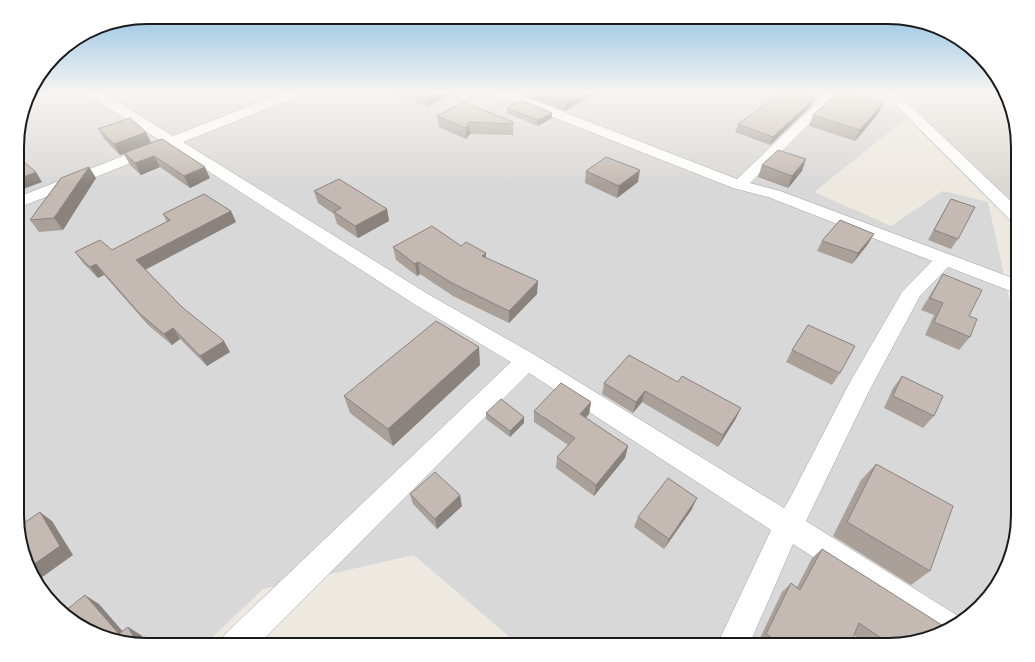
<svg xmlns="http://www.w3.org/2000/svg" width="1035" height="662" viewBox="0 0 1035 662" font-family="'PT Sans',sans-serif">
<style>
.residential{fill:#d9d8d8}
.airport{fill:#dbd8d2}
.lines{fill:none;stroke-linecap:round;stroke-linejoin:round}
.minor-casing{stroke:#a2a2a2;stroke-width:1}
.minor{fill:#fff;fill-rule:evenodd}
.wall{fill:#a9a09a}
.shaded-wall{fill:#89827d}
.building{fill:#c4bab3;stroke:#89827d}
.rim{fill:none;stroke:#1b1b1b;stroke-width:2}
</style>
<rect width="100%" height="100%" fill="#ede8e0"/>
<!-- residential -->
<path class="residential" d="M29,93h826l-1,1 55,22 -95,76 77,34 52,-35 45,11 30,137v184l-22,65 -43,40 -57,17h-377l-105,-90 -151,34 -59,56h-57l-73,-22 -39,-43 -17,-48v-402z"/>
<!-- airport -->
<path class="airport" d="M893,93h111l14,46v68z"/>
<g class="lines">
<defs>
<g id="minor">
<path d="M89,93h14l70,43 110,-43h17l-1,3 -116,46 245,152 107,61 249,153 5,-8 61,-118 52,-90 30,-31 -164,-64 -35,-9 -234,-92 -1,-3h17l222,86 90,-86h13l-90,90 30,8 238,89v14l-70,-27 -28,29 -51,95 -63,130 157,98 -10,9 -21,6 -139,-90 -44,101h-32l54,-115 -242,-157 -271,272h-38l5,-11 286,-272 -97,-58 -243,-157 -153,61v-11l143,-56 -71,-45z"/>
<path d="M884,93h13l121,115v15l-6,-1z"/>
</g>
</defs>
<!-- minor casing -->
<use href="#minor" class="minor-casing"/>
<!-- minor -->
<use href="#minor" class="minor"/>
</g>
<!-- wall -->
<g class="wall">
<path d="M394,93h62l-29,13z"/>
<path d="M532,93h65l-32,18 -33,-13z"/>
<path d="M883,103l-5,11 -23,27 -46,-15 4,-11z"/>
<path d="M811,106l-41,39 -35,-13 3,-8z"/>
<path d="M507,108l45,10 -14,8 -31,-13z"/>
<path d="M437,116l76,6v13l-43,-1 -4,5 -27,-12z"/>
<path d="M98,129l53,14 59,35 -20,10 -30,-21 -19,8 -11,-10 -6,-11 -4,1 -15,-15z"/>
<path d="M762,165l40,6 -14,17 -30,-11z"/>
<path d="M89,167l7,11 -33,52 -24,2 -9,-12z"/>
<path d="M586,171l52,11 -21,16 -32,-15z"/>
<path d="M314,191l73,18 2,12 -31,17 -21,-14 -3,-10 -16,-11z"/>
<path d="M951,199l7,40 -7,10 -23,-9 17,-31z"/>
<path d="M231,211l5,11 -91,47 37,38 48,45 -23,14 -27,-27 -8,6 -24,-20 -44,-50 -6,3 -15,-15 -8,-11 37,-2 55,-28 -4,-8z"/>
<path d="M822,241l46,3 -16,20 -35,-13z"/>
<path d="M461,246l25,7v5l51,36 -28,29 -56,-27 -33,-22 -3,2 -21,-16 -3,-13z"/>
<path d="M943,274l26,42 1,21 -11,13 -34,-15 9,-20 -13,-5 14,-23z"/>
<path d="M792,350l48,23 -8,12 -46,-23z"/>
<path d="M480,365l-87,81 -43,-33 -6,-17z"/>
<path d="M902,376l32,40 -11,12 -39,-20 9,-20z"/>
<path d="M678,382l63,26 -6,12 -17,27 -76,-45 -9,11 -31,-19 2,-11z"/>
<path d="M591,402l-2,12 -3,4 42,28 -3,12 -31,38 -38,-28 1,-11 11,-12 -34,-23v-11z"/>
<path d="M486,413l38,4v6l-14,14 -24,-18z"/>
<path d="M876,464l54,107 -19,14 -78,-49 28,-56z"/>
<path d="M410,494l52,12 -25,23 -24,-25z"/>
<path d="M692,509l-28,40 -30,-22 4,-10z"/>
<path d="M822,549l74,96h-28l-14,-10 -4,10h-88l-4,-3 24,-50 9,-9 6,4 15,-29z"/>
</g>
<!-- shaded-wall -->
<g class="shaded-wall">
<path d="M437,93h19l-29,13 -1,-8z"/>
<path d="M585,93h12l-32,18 1,-8z"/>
<path d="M815,98l-4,8 -41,39 3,-8z"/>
<path d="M883,103l-5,11 -23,27 5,-11z"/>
<path d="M552,113v5l-14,8v-6z"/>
<path d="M469,122l1,12 -4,5v-11z"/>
<path d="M146,132l5,11 -31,12 -6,-11z"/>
<path d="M154,156l6,11 -19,8 -6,-12z"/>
<path d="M806,159l-4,12 -14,17 4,-12z"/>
<path d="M89,167l7,11 -33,52 -9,-12z"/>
<path d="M205,167l5,11 -20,10 -6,-12z"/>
<path d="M640,170l-2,12 -21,16 2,-12z"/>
<path d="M36,172l6,10 -24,9v-12z"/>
<path d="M387,209l2,12 -31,17 -3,-12z"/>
<path d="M231,211l5,11 -93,49 -7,-11z"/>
<path d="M874,234l-6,10 -16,20 6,-11z"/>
<path d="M486,253v13l-4,-10z"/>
<path d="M418,262l2,12 -3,2 -2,-12z"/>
<path d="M96,264l8,11 -6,3 -8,-11z"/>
<path d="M538,281l-1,13 -28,29v-12z"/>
<path d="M173,328l7,11 -8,6 -8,-11z"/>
<path d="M224,341l6,11 -23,14 -7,-10z"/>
<path d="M479,347l1,18 -87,81 -5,-17z"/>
<path d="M645,391l-3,11 -9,11 3,-11z"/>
<path d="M591,402l-2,12 -10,12 1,-12z"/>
<path d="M741,408l-6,12 -17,27 5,-12z"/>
<path d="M524,417v6l-14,14v-6z"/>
<path d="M628,446l-3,12 -31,38 2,-11z"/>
<path d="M460,495l2,11 -25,23 -2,-10z"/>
<path d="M697,498l-5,11 -28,40 5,-10z"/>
<path d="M40,512l12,9 21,34 -32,23 -4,-3 -3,3 -4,-11z"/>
<path d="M85,595l14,9 33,38 -13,-8z"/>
<path d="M128,627l13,8 6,10 -10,-2z"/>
</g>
<!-- building -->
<g class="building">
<path d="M413,93h24l-11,5z"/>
<path d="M538,93h47l-19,10z"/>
<path d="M781,93h16l18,5 -42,39 -35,-13z"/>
<path d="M838,93h7l38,10 -23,27 -47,-15z"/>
<path d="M520,100l32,13 -14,7 -31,-12z"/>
<path d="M464,102l49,20v2l-44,-2 -3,6 -29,-12z"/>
<path d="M130,118l16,14 -32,12 -16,-15z"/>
<path d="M162,139l43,28 -21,9 -30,-20 -19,7 -11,-10z"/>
<path d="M778,150l28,9 -14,17 -30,-11z"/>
<path d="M18,157l18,15 -18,7z"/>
<path d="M606,157l34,13 -21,16 -33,-15z"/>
<path d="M89,167l-35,51 -24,2 31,-42z"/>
<path d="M339,179l48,30 -32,17 -21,-14 7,-4 -27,-17z"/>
<path d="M204,194l27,17 -95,49 46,47 42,34 -24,15 -27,-28 -9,6 -24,-20 -44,-50 -6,3 -15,-15 25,-12 12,10 58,-30 -7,-6z"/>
<path d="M951,199l24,8 -17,32 -24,-9z"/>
<path d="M840,220l34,14 -16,19 -36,-12z"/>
<path d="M432,226l29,20 5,-4 20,11 -4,3 56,25 -29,30 -57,-28 -34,-21 -3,2 -22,-17z"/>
<path d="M943,274l39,16 -13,26 8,3 -7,18 -36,-15 9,-19 -13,-5z"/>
<path d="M436,321l43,26 -91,82 -44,-33z"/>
<path d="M808,325l47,21 -15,27 -48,-23z"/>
<path d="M629,355l49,27 4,-6 59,32 -18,27 -78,-44 -9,11 -32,-19z"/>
<path d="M902,376l41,20 -9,20 -41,-20z"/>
<path d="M561,383l30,19 -11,12 48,32 -32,39 -39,-28 18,-19 -41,-27z"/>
<path d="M501,399l23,18 -14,14 -24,-18z"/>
<path d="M876,464l77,42 -23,65 -83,-49z"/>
<path d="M435,472l25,23 -25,24 -25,-25z"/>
<path d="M668,478l29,20 -28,41 -31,-22z"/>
<path d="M40,512l20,34 -30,21 -12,-35v-5z"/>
<path d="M822,549l126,80 -52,16h-5l-32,-22 -9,22h-83l4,-8 -5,-3 25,-51 9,7z"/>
<path d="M85,595l34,39 9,-7 9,16 -32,-5 -31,-15 -10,-11z"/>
</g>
<!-- sky -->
<linearGradient id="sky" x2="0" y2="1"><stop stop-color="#8bbfe3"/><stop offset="0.5" stop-color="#f7f5f1"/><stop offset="1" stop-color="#f7f5f1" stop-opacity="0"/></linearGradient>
<rect width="1035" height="185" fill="url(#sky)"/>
<!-- crop -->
<path d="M0 0H1035V662H0ZM147 24H888A123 123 0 0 1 1011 147V515A123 123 0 0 1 888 638H147A123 123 0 0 1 24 515V147A123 123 0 0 1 147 24Z" fill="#fff" fill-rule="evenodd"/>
<path class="rim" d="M147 24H888A123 123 0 0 1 1011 147V515A123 123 0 0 1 888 638H147A123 123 0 0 1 24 515V147A123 123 0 0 1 147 24Z"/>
</svg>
